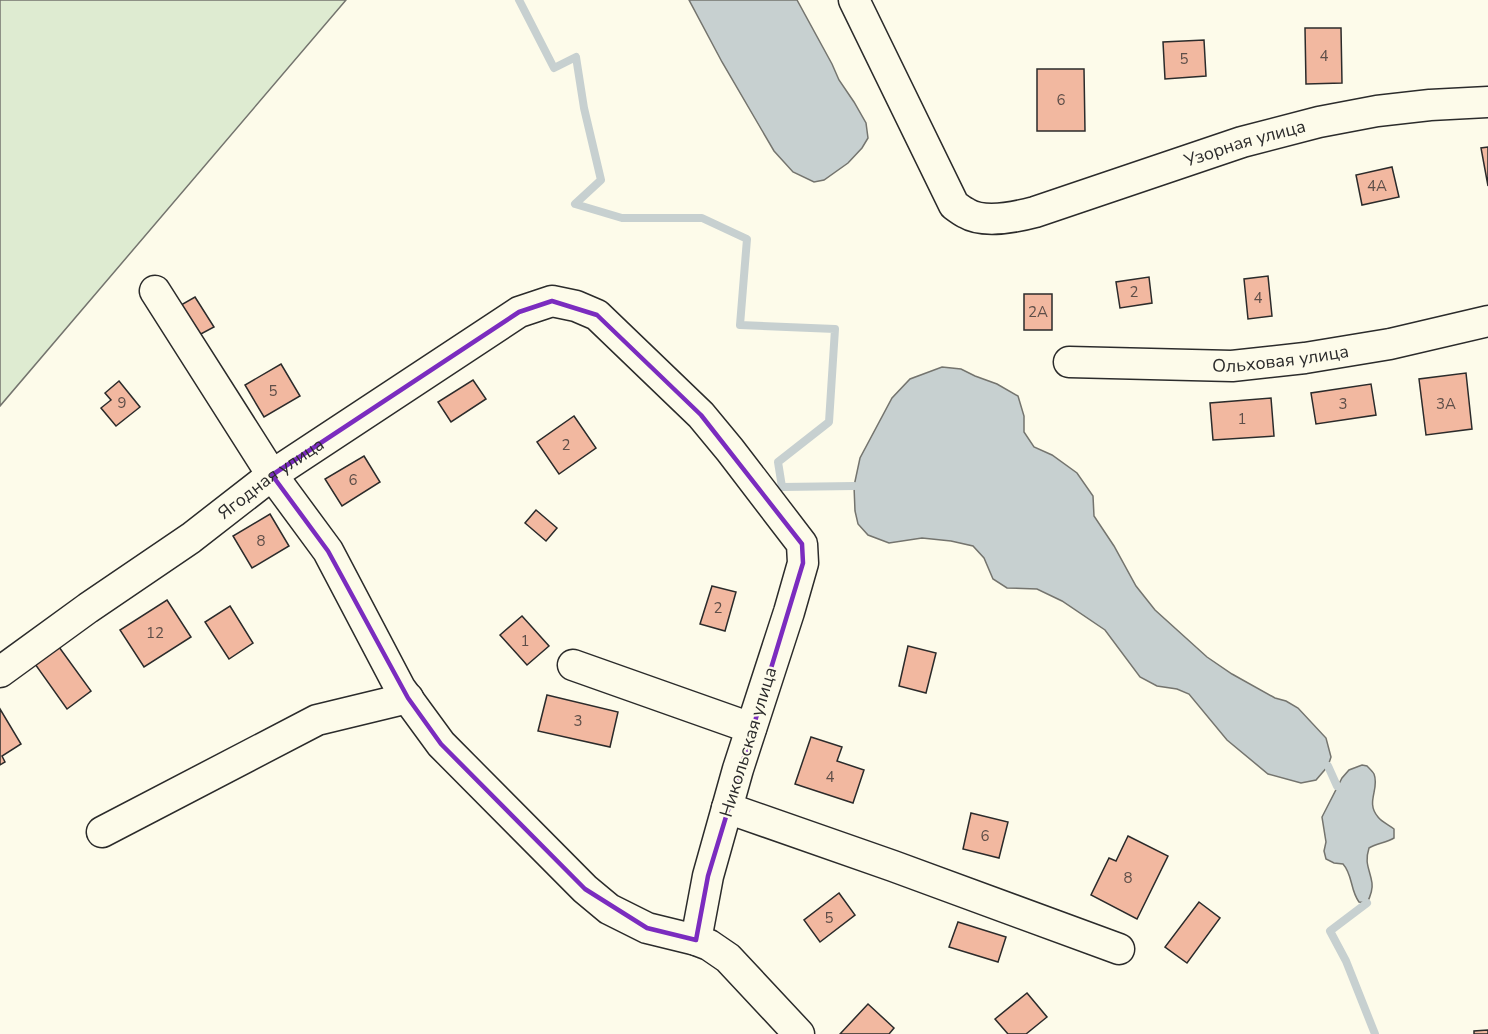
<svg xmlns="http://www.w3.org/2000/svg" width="1488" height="1034" viewBox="0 0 1488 1034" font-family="'Nunito Sans',sans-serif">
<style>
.green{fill:#deebd1;stroke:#74746e;stroke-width:1.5}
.water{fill:#c7d0d0;stroke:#74746e;stroke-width:1.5}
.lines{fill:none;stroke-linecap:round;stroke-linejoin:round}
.stream{stroke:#c7d0d0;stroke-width:8}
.building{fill:#f2b8a0;stroke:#2b2b2b;stroke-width:1.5}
.minor-casing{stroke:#2b2b2b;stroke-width:33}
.minor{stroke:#fdfbea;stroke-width:30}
.marked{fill:none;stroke:#7b2cbf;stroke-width:4.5;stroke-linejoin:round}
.labels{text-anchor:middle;stroke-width:4.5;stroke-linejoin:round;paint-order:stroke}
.number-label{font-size:15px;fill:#5d4e48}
.street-label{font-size:18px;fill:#2b2b2b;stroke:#fdfbea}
</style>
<rect width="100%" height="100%" fill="#fdfbea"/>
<!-- green -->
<path class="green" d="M0,0h346l-346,406z"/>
<!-- water -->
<g class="water">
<path d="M689,0h108l35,64 7,16 15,22 12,21 2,15 -6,10 -14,15 -24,17 -10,2 -21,-10 -19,-21 -52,-89z"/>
<path d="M942,367l19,2 14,7 22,8 21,12 6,20v16l10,15 18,8 25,18 16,23 1,20 20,30 22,40 19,24 52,47 25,17 43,24 11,3 12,7 28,30 5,19 -3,9 -12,14 -15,3 -33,-9 -41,-34 -38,-46 -12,-5 -20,-3 -17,-9 -35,-47 -43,-29 -25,-12 -30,-1 -14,-9 -9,-21 -11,-12 -22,-5 -29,-3 -33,5 -21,-8 -10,-11 -3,-13 -1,-25 6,-28 32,-60 18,-19z"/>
<path d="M1362,765l5,1c1,1 6,6 7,8 6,15 -9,28 4,43 4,5 11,8 16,12v9c-8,5 -17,5 -25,10 -5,16 1,21 3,35 1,7 -2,14 -5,20l-8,-1c-9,-12 -6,-27 -16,-38l-9,-1 -8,-4 -2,-8 2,-9 -4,-25 20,-39 7,-8z"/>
</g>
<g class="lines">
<!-- stream -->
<g class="stream">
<path d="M519,0l35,68 22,-11 8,51 17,72 -26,24 47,14h80l45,21 -7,86 95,4 -6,93 -51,40 4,25 72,-1"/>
<path d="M1328,766l9,20"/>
<path d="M1367,903l-37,28 16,30 29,73"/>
</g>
</g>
<!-- building -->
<g class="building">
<path d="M1305,28h36l1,55 -36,1z"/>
<path d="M1204,40l2,36 -41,3 -2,-37z"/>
<path d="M1037,69h47l1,62h-48z"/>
<path d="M1488,147v39l-7,-38z"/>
<path d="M1392,167l7,30 -37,8 -6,-30z"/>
<path d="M1268,276l4,40 -24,3 -4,-40z"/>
<path d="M1149,277l3,26 -32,5 -4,-26z"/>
<rect x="1024" y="294" width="28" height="36"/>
<path d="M195,297l19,30 -15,8 -18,-30z"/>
<path d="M281,364l19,32 -36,21 -19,-32z"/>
<path d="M1466,373l6,56 -46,6 -7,-56z"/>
<path d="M473,380l13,19 -35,23 -13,-20z"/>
<path d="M119,381l21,26 -24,19 -15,-18 10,-8 -6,-7z"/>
<path d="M1371,384l5,31 -60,9 -5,-31z"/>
<path d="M1271,398l3,38 -61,4 -3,-37z"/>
<path d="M574,416l22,32 -37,26 -22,-32z"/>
<path d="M364,456l16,26 -38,24 -17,-27z"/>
<path d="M536,510l21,18 -11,13 -21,-18z"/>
<path d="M270,514l19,32 -37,22 -19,-32z"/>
<path d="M712,586l24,6 -11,39 -25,-7z"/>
<path d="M167,600l24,37 -47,30 -24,-37z"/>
<path d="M230,606l23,37 -24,16 -24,-37z"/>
<path d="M522,616l27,30 -22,19 -27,-30z"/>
<path d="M908,646l28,7 -10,40 -27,-7z"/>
<path d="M59,647l32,44 -24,18 -32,-45z"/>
<path d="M547,695l71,17 -8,35 -72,-16z"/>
<path d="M0,709l21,35 -19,12 3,6 -5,3z"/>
<path d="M811,737l31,10 -5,14 27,9 -11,33 -58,-19z"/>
<path d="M971,813l37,9 -9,36 -36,-9z"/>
<path d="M1128,836l40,20 -31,63 -46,-24 18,-37 7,3z"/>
<path d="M839,893l16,22 -35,27 -16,-22z"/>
<path d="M1199,902l21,16 -33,45 -22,-16z"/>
<path d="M958,922l48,15 -8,25 -49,-15z"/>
<path d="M1027,993l20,24 -21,17h-18l-13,-15z"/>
<path d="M868,1004l26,24 -5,6h-49z"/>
<path d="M1488,1030v4h-14v-3z"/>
</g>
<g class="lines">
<defs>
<g id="minor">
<path id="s1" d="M854,0l100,205c4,3 8,6 12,8 18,11 50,4 69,-1l207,-70 77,-20 58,-11 53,-6 58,-3"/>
<path d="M155,291l117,184 56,76 72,137 41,56 144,145 24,20 38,19 49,12 13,5 19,13 71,76"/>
<path id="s2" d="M1069,362l163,4 73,-8 85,-14 98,-23"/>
<path d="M573,665l178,63"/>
<path id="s3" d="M0,672l88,-64 103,-70 81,-63 247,-163 33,-11 24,5 21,9 104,100 29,35 72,94 1,19 -14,49 -51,157 -30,107 -12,64"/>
<path d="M727,808l166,58 226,83"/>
<path d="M102,832l215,-112 91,-22"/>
</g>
</defs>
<!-- minor casing -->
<use href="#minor" class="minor-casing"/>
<!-- minor -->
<use href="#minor" class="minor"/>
</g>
<!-- marked area -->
<path class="marked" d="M552,301l45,14 104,100 101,129 1,19 -95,313 -12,64 -49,-12 -62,-39 -144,-145 -33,-46 -80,-147 -56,-76 247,-163z"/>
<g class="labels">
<!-- number labels -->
<g class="number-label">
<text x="1324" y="61">4</text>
<text x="1184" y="64">5</text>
<text x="1061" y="105">6</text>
<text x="1377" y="191">4А</text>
<text x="1134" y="297">2</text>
<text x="1258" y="303">4</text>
<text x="1038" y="317">2А</text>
<text x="273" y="396">5</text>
<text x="122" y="408">9</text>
<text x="1343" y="409">3</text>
<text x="1446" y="409">3А</text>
<text x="1242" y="424">1</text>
<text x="566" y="450">2</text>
<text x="353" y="485">6</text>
<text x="261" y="546">8</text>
<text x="718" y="613">2</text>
<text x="155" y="638">12</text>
<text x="525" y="646">1</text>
<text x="578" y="726">3</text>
<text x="830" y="782">4</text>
<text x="985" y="841">6</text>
<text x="1128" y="883">8</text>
<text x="829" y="923">5</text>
</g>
<!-- street labels -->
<g class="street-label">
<text dy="6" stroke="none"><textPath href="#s1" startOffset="534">Узорная улица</textPath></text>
<text dy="6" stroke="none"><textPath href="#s2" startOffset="212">Ольховая улица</textPath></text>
<text dy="6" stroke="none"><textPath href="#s3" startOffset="333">Ягодная улица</textPath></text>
<text transform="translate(748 742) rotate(-73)" y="6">Никольская улица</text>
</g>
</g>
</svg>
